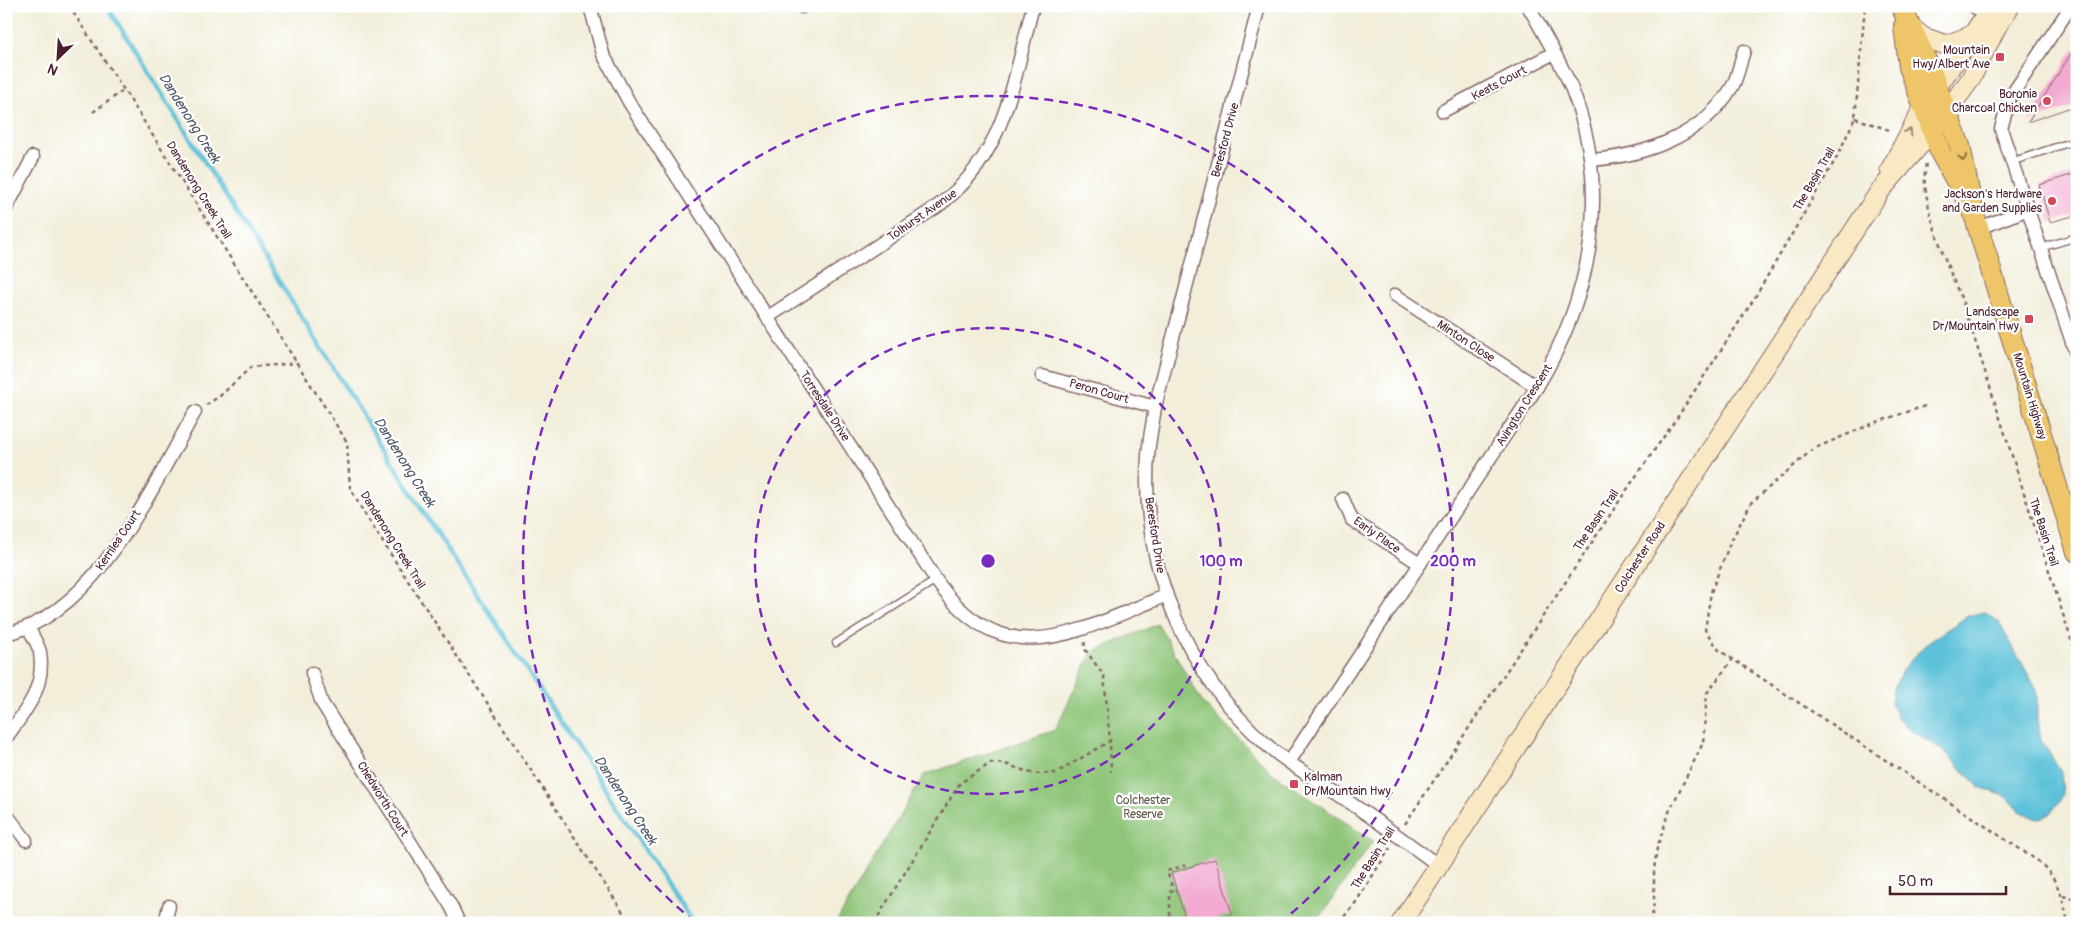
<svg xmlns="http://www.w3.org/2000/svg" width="2083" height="929" viewBox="0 0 2083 929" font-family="Pangolin,sans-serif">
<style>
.green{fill:#8ec578;stroke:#6c7252}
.water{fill:#5bc1d9;stroke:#527082}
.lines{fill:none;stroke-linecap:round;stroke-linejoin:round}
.stream{stroke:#5bc1d9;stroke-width:4.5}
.building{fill:#f2aad1}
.lane-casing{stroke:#856768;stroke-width:9}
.street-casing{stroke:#856768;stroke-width:15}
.secondary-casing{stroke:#856768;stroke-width:21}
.primary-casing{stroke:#856768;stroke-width:22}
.path{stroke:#856768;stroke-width:2.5;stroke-dasharray:4 4;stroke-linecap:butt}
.lane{stroke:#fff;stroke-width:6}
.street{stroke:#fff;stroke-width:12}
.secondary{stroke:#f8e8c3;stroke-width:19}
.primary{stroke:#eec569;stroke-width:20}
.oneway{stroke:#a18477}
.oneway2{stroke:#9c724a}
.ring{fill:none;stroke:#7b2cbf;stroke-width:2.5;stroke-dasharray:9 6}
.poi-dot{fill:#d1495b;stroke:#fff;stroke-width:2}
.labels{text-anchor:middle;stroke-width:4.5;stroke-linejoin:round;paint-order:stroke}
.poi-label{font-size:12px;fill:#4a1f2b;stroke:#fff;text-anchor:end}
.street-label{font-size:12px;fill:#4a1f2b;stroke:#fff}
.park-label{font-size:12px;fill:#625946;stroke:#fff}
.water-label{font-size:14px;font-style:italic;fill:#505868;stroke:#fff}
.centre{fill:#7b2cbf;stroke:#fff;stroke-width:2.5}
.ring-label{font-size:15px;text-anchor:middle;font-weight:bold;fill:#7b2cbf;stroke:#fff;stroke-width:4.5;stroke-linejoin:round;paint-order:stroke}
</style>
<rect width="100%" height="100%" fill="#fff"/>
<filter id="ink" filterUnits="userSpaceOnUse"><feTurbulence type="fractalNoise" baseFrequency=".02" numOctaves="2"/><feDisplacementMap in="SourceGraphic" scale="10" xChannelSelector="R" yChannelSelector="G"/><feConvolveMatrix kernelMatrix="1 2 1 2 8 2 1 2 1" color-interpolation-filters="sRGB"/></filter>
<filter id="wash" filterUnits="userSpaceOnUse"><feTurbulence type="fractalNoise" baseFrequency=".0096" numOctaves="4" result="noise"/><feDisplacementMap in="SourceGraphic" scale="20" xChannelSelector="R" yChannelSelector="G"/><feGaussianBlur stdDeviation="1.12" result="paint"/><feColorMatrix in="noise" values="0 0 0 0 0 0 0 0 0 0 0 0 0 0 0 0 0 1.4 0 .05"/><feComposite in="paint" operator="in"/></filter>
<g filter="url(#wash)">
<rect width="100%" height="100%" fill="#f2eeda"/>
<!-- green -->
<path class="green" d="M1158,624l44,78 72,72 99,67 -57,82h-480l88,-148 131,-45 37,-78z"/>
<!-- water -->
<path class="water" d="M1984,612l15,10 38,68v29l4,21 20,31 2,25 -12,17 -10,5 -9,-1 -14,-7 -13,-14 -26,-9 -36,-37 -33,-20 -13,-13 -6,-14 2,-13 10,-21 25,-27 40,-26z"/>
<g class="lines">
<!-- stream -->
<path class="stream" d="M107,6l322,515 264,402"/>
</g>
<g id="blocks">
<!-- building -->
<g class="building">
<path d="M2074,49l3,2v54l-49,17z"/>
<path d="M2077,173v42l-27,7 -11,-37z"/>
<path d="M1215,859l17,55 -29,9h-16l-16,-50z"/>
</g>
</g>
</g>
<g filter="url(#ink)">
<use href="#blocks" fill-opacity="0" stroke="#856768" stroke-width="1"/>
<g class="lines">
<defs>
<g id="lane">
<path d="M1968,6l16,11"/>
<path d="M2011,162l66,-22"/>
<path d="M2040,248l37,-11"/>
<path d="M836,643l100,-63"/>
</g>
<g id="street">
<path d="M590,6l13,48 26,48 307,478c68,98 141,51 229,16"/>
<path d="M1259,6l-104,401c-2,16 -6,32 -7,49 -8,109 38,218 120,290 19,17 42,30 62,43 37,25 73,50 109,77"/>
<path d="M2071,6l-62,93 -8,30 76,228"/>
<path d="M802,7v-1"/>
<path d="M1443,111l111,-58"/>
<path d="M1591,160c53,-4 112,-24 141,-73 6,-10 8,-25 12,-36"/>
<path d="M6,209l27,-52"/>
<path d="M1979,228l47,-18"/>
<path d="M1395,295l142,92"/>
<path d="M768,317l167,-109c71,-50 77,-124 98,-202"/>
<path d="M1042,376l113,31"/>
<path d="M1343,499l9,21 68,44"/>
<path d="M6,634c91,-20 147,-149 189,-222"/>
<path d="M312,673l10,30 129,203 8,17"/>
<path d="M6,738c19,-27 40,-50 34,-86 -2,-8 -8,-17 -12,-25"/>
<path d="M1289,762l248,-375c56,-93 75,-198 34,-300 -12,-28 -28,-55 -43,-81"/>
<path d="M6,814l20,26"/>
<path d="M165,923l4,-17"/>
</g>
<g id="secondary">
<path d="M1909,26l14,11 23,8 27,-10"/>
<path d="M1890,170l33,-62 69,-102"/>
<path d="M1401,923l479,-732 52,-60 38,-51 27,-54 13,-20"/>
</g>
<g id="primary">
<path d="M1901,6l27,58 32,82 13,65 104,341"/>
<path d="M1904,26l5,41 32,87 24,43"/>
</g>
</defs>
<!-- lane casing -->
<use href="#lane" class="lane-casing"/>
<!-- street casing -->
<use href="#street" class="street-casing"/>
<!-- secondary casing -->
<use href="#secondary" class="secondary-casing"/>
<!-- primary casing -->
<use href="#primary" class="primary-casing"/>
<!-- path -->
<g class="path">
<path d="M69,6l55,84 223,352 3,46 14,25 266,410"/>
<path d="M93,112l31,-22"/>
<path d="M1855,118l37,13"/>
<path d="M1926,164c-8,31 22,105 36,136l115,358"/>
<path d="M206,405l14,-9 31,-29 47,-4"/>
<path d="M1925,406l-51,17 -61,26 -62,54 -21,40 -19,49 -6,38 14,20 319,211c20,17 25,37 30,62"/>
<path d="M1085,642l-1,6 20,28 6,65"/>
<path d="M1405,824l229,-345 43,-61 77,-119 83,-142 18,-39 10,-112"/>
<path d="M2063,896l14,4"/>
<path d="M1172,919l10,-3"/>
<path d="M874,923l86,-140 31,-20 14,1 29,10 22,-1 54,-32 1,31"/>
<path d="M1174,923l-4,-7v-24l3,-2 -6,-19 19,-6"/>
<path d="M1339,923l17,-21 34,-54"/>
<path d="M1651,923l3,-20v-33l3,-22 12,-36 34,-69 4,-50 26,-34"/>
<path d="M2072,923l5,-4"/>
</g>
<!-- lane -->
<use href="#lane" class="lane"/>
<!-- street -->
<use href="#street" class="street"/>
<!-- secondary -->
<use href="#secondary" class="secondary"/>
<!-- primary -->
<use href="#primary" class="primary"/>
</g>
<!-- one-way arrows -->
<defs><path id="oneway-chevron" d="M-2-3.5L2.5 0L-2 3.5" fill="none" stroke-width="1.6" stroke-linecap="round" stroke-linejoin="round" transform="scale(1.25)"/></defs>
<use class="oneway" href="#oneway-chevron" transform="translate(1909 132) rotate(-60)"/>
<use class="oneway2" href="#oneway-chevron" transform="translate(1963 158) rotate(79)"/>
</g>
<!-- distance rings -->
<g class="ring">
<circle cx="988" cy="561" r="233"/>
<path d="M695 922A465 465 0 1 1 1281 922"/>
</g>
<!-- markers -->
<g class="poi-dot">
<rect x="1995" y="52" width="10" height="10" rx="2.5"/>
<circle cx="2047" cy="101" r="5"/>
<circle cx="2052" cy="201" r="5"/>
<rect x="2024" y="314" width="10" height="10" rx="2.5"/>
<rect x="1289" y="779" width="10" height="10" rx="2.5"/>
</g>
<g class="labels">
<!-- poi labels -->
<g class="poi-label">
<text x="1990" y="54">Mountain<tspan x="1990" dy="14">Hwy/Albert Ave</tspan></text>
<text x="2037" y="98">Boronia<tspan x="2037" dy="14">Charcoal Chicken</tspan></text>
<text x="2042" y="198">Jackson's Hardware<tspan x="2042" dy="14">and Garden Supplies</tspan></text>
<text x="2019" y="316">Landscape<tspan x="2019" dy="14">Dr/Mountain Hwy</tspan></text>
<text x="1304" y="781" text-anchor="start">Kalman<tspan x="1304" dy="14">Dr/Mountain Hwy</tspan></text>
</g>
<!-- street labels -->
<g class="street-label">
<text transform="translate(1499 83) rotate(-28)" y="4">Keats Court</text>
<text transform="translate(1225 140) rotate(-75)" y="4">Beresford Drive</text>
<text transform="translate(1814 179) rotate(-60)" y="4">The Basin Trail</text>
<text transform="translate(199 190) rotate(58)" y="4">Dandenong Creek Trail</text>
<text transform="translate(922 215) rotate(-35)" y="4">Tolhurst Avenue</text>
<text transform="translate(1466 341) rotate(33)" y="4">Minton Close</text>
<text transform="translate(1099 391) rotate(16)" y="4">Peron Court</text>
<text transform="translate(2030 396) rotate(73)" y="4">Mountain Highway</text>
<text transform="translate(1524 405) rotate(-58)" y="4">Avington Crescent</text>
<text transform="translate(825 406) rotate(57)" y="4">Torresdale Drive</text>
<text transform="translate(1596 520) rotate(-56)" y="4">The Basin Trail</text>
<text transform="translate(2044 532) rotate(72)" y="4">The Basin Trail</text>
<text transform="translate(1155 535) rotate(81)" y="4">Beresford Drive</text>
<text transform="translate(1377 535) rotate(35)" y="4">Early Place</text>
<text transform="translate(118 540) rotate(-56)" y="4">Kerrilea Court</text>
<text transform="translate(393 540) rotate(58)" y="4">Dandenong Creek Trail</text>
<text transform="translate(1640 557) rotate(-57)" y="4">Colchester Road</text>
<text transform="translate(383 799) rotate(58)" y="4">Chedworth Court</text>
<text transform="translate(1373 858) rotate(-58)" y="4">The Basin Trail</text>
</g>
<!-- park labels -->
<g class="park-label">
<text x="1143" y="804">Colchester<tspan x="1143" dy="14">Reserve</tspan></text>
</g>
<!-- water labels -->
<g class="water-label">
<text transform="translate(190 118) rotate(58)" y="5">Dandenong Creek</text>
<text transform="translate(405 462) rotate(58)" y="5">Dandenong Creek</text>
<text transform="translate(626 800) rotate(57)" y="5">Dandenong Creek</text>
</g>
</g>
<circle cx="988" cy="561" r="8" class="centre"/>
<g class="ring-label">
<text x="1221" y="566">100 m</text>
<text x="1453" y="566">200 m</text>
</g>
<!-- margin -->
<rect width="2083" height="929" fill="none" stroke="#fff" stroke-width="25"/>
<!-- north arrow -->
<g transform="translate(58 58) rotate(205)" stroke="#ffffff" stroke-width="4" paint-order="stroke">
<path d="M0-4L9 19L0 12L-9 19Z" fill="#4a1f2b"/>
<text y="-8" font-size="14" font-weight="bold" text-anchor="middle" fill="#4a1f2b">N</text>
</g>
<!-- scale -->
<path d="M1890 886v8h116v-8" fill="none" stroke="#4a1f2b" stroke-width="2.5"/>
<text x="1898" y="886" font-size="15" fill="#4a1f2b" stroke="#ffffff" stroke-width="4" paint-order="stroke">50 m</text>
</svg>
